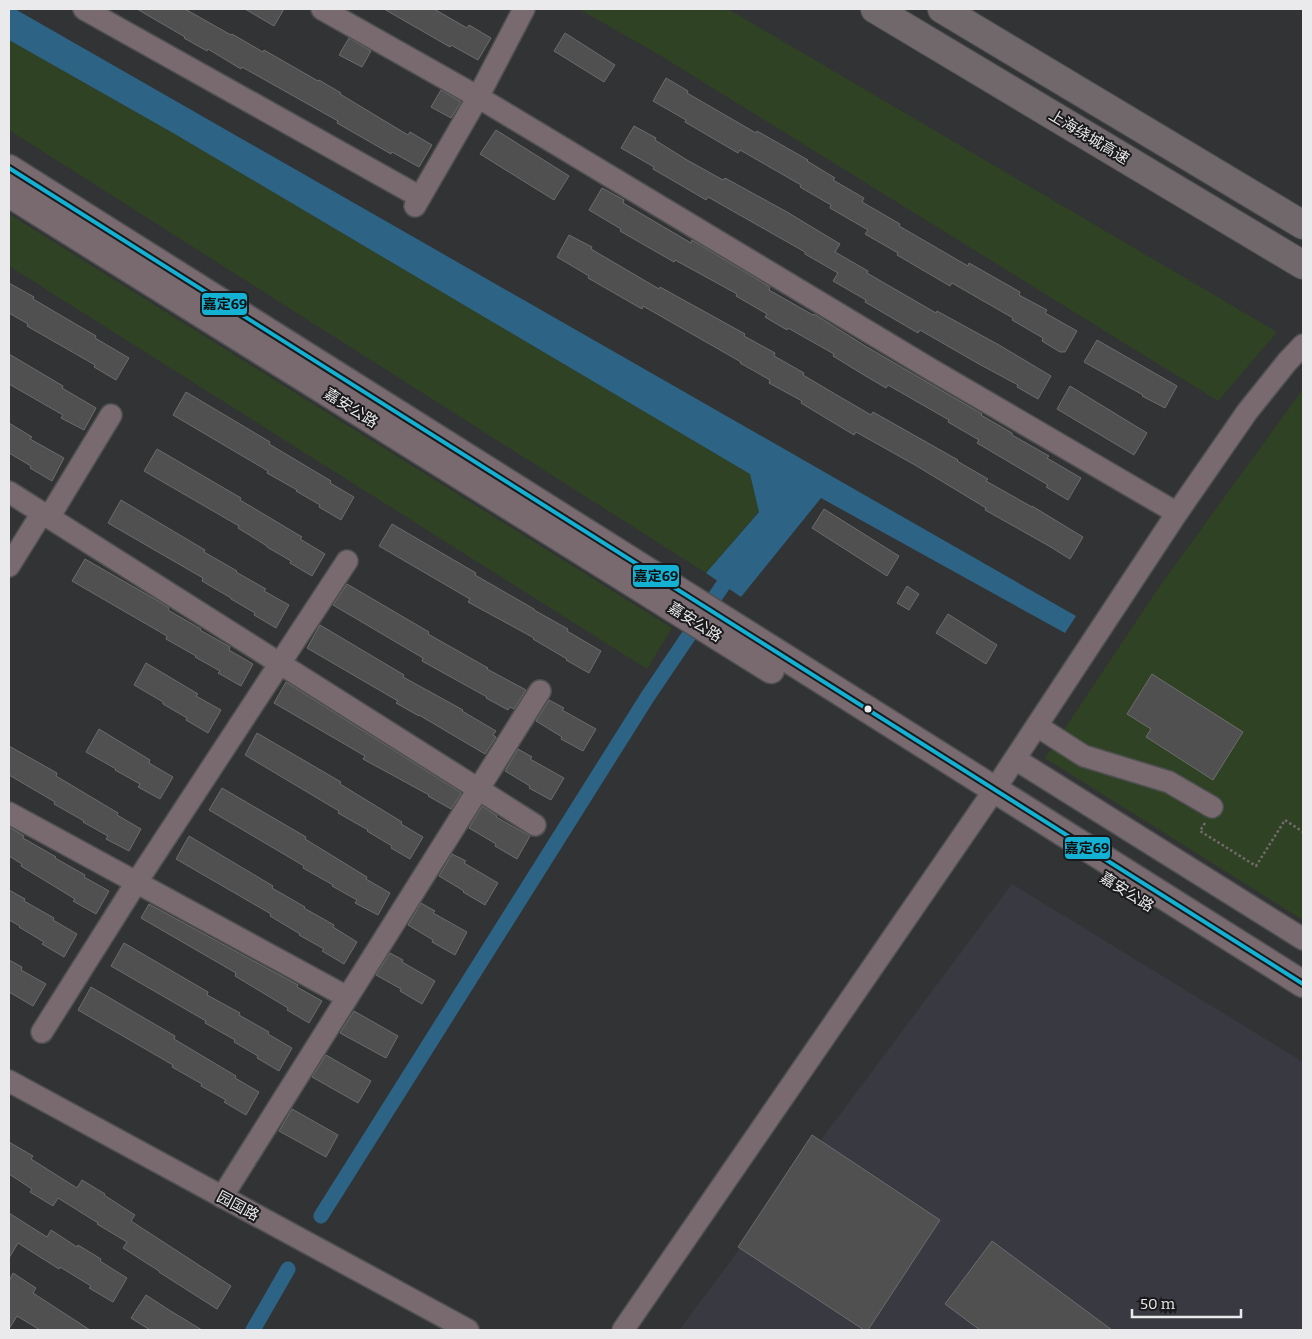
<svg xmlns="http://www.w3.org/2000/svg" width="1312" height="1339" viewBox="0 0 1312 1339" font-family="Bitter,'Noto Sans SC',serif">
<style>
.built{fill:#383941}
.green{fill:#2f4224}
.water{fill:#2d6485}
.lines{fill:none;stroke-linecap:round;stroke-linejoin:round}
.canal{stroke:#2d6485;stroke-width:15}
.building{fill:#505051;stroke:#6c6c6d}
.minor-casing{stroke:#4f5052;stroke-width:24}
.major-casing{stroke:#4f5052;stroke-width:29}
.highway-casing{stroke:#4f5052;stroke-width:30}
.path{stroke:#726a6d;stroke-width:2.5;stroke-dasharray:2.5 2.5;stroke-linecap:butt}
.minor{stroke:#786a6e;stroke-width:21}
.major{stroke:#796a6f;stroke-width:26}
.highway{stroke:#70686a;stroke-width:28}
.bus-1-casing{stroke:#1a1a1c;stroke-width:8}
.bus-1{stroke:#13b2d5;stroke-width:4}
.bus-dot{fill:#eaeaed;stroke:#1a1a1c;stroke-width:2}
.labels{text-anchor:middle;stroke-width:4;stroke-linejoin:round;paint-order:stroke}
.street-label{font-size:15px;fill:#eaeaed;stroke:#1a1a1c}
.line-badge{stroke:#1a1a1c;stroke-width:2}
.pale-badge-label{font-size:14px;text-anchor:middle;font-weight:bold;fill:#111}
</style>
<rect width="100%" height="100%" fill="#323334"/>
<!-- built -->
<path class="built" d="M1012,884l291,178v268h-624z"/>
<!-- green -->
<g class="green">
<path d="M579,9h149l549,323 -59,69 -557,-345z"/>
<path d="M9,40l164,93 577,341 9,37 -53,62 -697,-443z"/>
<path d="M9,214l663,414 -25,41 -638,-403z"/>
<path d="M1303,389v531l-258,-162 112,-168z"/>
</g>
<!-- water -->
<path class="water" d="M9,9h6l1061,607 -11,17 -244,-135 -80,99 -35,-24 53,-61 -9,-38 -577,-341 -164,-93z"/>
<g class="lines">
<!-- canal -->
<g class="canal">
<path d="M321,1216l327,-520 75,-111 12,-15"/>
<path d="M253,1330l35,-61"/>
</g>
</g>
<!-- building -->
<g class="building">
<path d="M137,9h48l46,26 1,-1 31,18 1,-2 54,31 1,-1 22,13 -1,1 68,41 2,-3 22,13 -13,22 -27,-15 -1,2 -54,-31 1,-2 -96,-54 -1,2 -33,-20 -1,2 -23,-13 1,-1z"/>
<path d="M245,9h39l-10,17z"/>
<path d="M384,9h50l33,19 2,-3 22,13 -13,22 -27,-15 -1,2z"/>
<path d="M565,33l50,32 -11,17 -50,-31z"/>
<path d="M349,38l22,13 -9,16 -23,-12z"/>
<path d="M666,78l22,13 -1,2 69,40 1,-2 51,29 -1,1 28,17 -2,2 31,18 -2,4 38,22 -1,2 69,40 1,-3 51,29 -1,3 28,15 -2,3 32,18 -12,21h-5l-18,-11 1,-3 -31,-18 1,-2 -61,-35 -2,3 -53,-31 1,-2 -33,-19 3,-4 -38,-22 1,-3 -31,-18 1,-2 -61,-35 -2,3 -53,-31 1,-2 -33,-19z"/>
<path d="M441,90l20,12 -10,16 -20,-11z"/>
<path d="M634,126l22,12 -1,2 32,20 36,20 2,-2 62,34 53,32 -5,8 33,19 -1,2 69,40 1,-2 62,34 52,31 -13,23 -21,-12 1,-2 -39,-21 -59,-34 -2,3 -53,-31 1,-2 -33,-19 5,-8 -33,-19v-2l-97,-55 -2,3 -22,-13 -31,-18 1,-2 -33,-19z"/>
<path d="M496,130l73,46 -15,24 -74,-46z"/>
<path d="M602,188l22,12 -1,3 68,40 1,-3 78,47 -1,3 44,25 1,-1 53,33 115,67 -1,1 31,18v2l37,21 -2,2 34,20 -13,22 -22,-13 2,-2 -71,-42 2,-3 -31,-18 1,-2 -61,-35 -2,3 -22,-13 -31,-19 1,-2 -46,-26 -1,2 -22,-13 2,-3 -31,-18 1,-2 -62,-34 -1,2 -54,-31 1,-2 -32,-19z"/>
<path d="M569,235l23,12 -1,2 68,40 1,-2 85,47 -1,2 31,17 -1,3 30,17 -1,2 32,19 36,21 2,-3 85,48 -1,1 31,18 -2,2 46,26v-1l51,31 -13,22 -21,-13 -64,-36 1,-2 -71,-43 -59,-33 -2,3 -53,-32 1,-2 -33,-18 1,-3 -30,-17 1,-1 -98,-56 -1,3 -54,-31 1,-2 -32,-19z"/>
<path d="M9,283l25,14 -1,2 63,37 -1,2 34,20 -13,22 -22,-13 1,-2 -68,-39 1,-2 -19,-11z"/>
<path d="M1097,340l80,46 -12,22 -23,-12 1,-1 -59,-33z"/>
<path d="M9,354l54,32 -1,2 34,20 -12,22 -23,-12 2,-3 -54,-31z"/>
<path d="M1070,386l77,47 -13,22 -77,-46z"/>
<path d="M186,392l84,50 -1,2 62,37 -1,2 24,14 -13,23 -22,-13 1,-2 -24,-14 1,-1 -30,-17 1,-2 -95,-56z"/>
<path d="M9,423l23,14 -2,2 34,19 -12,23 -22,-13 1,-2 -22,-13z"/>
<path d="M157,449l84,49 -1,2 62,37 -2,2 25,15 -13,22 -22,-13 1,-2 -24,-14v-1l-29,-18 1,-2 -95,-55z"/>
<path d="M121,500l84,50 -1,2 33,19 -1,1 30,17 -2,2 25,14 -13,23 -22,-13 1,-2 -24,-14v-1l-29,-17 1,-3 -95,-55z"/>
<path d="M824,509l75,47 -12,20 -75,-48z"/>
<path d="M392,524l84,49 -1,2 59,34v1l34,19 -1,2 34,20 -12,22 -23,-13 1,-1 -34,-20 1,-1 -66,-36 2,-3 -91,-53z"/>
<path d="M85,559l75,43 9,6 -1,2 33,19 -1,1 30,17 -1,3 24,14 -12,22 -23,-13 2,-2 -25,-14 1,-1 -30,-17 1,-3 -95,-55z"/>
<path d="M347,584l82,48 -1,2 60,34 -1,1 39,21 -12,19 -4,-2 -2,3 -22,-12 1,-1 -65,-36 1,-3 -90,-53z"/>
<path d="M907,586l12,8 -10,16 -12,-7z"/>
<path d="M948,614l49,31 -11,19 -50,-31z"/>
<path d="M320,625l84,50 -1,2 60,33 -1,1 34,20 -3,4 3,2 -11,17 -66,-39v1l-23,-13 2,-2 -91,-53z"/>
<path d="M146,663l52,31 -2,2 25,14 -13,23 -22,-13 1,-2 -24,-14v-2l-29,-17z"/>
<path d="M1152,674l91,58 -30,48 -67,-43 5,-8 -24,-15z"/>
<path d="M286,682l174,110 1,2 -10,15 -23,-13 1,-1 -66,-36 2,-3 -91,-53z"/>
<path d="M549,700l15,8 -2,2 34,19 -13,22 -22,-12 1,-2 -26,-16z"/>
<path d="M99,729l51,31 -1,3 24,14 -13,22 -22,-12 2,-3 -25,-14 1,-1 -30,-17z"/>
<path d="M257,733l84,49 -1,2 62,38 -1,2 22,13 -13,22 -19,-11 1,-2 -25,-15 1,-1 -30,-17 1,-2 -94,-56z"/>
<path d="M9,746l48,27 -1,3 62,37 -1,2 24,14 -12,22 -23,-12 2,-3 -25,-14 1,-1 -30,-17 1,-2 -46,-27z"/>
<path d="M518,749l14,8 -2,2 34,19 -13,22 -22,-12 1,-2 -25,-15z"/>
<path d="M222,788l84,49 -1,2 62,38 -1,2 24,14 -12,22 -23,-12 2,-3 -25,-14 1,-1 -30,-17 1,-2 -95,-56z"/>
<path d="M482,806l15,10 -1,1 34,19 -13,23 -22,-13 1,-2 -27,-16z"/>
<path d="M9,827l15,9 -1,2 33,19 -1,1 30,17 -1,2 25,14 -13,23 -23,-13 2,-2 -54,-33 1,-2 -13,-8z"/>
<path d="M189,836l84,50 -1,2 33,19 -1,1 30,17 -1,2 24,15 -13,22 -22,-13 2,-2 -25,-14 1,-1 -30,-18 1,-2 -95,-55z"/>
<path d="M452,854l14,7 -2,2 34,20 -13,22 -22,-13 1,-1 -25,-15z"/>
<path d="M9,890l16,9 -1,2 30,17 -1,2 24,14 -13,23 -22,-13 2,-2 -25,-15 1,-1 -11,-6z"/>
<path d="M421,903l14,8 -2,2 34,19 -12,23 -23,-13 1,-2 -25,-15z"/>
<path d="M149,904l149,81 -1,2 25,14 -13,22 -22,-13 1,-2 -53,-32 1,-3 -95,-55z"/>
<path d="M124,943l84,49 -1,3 33,18 -1,2 30,17 -1,2 24,14 -13,23 -22,-13 1,-2 -24,-14 1,-2 -30,-17 1,-2 -95,-55z"/>
<path d="M390,953l13,7 -1,2 33,19 -13,23 -22,-13 1,-2 -25,-14z"/>
<path d="M9,960l13,7 -1,3 25,14 -13,22 -24,-14z"/>
<path d="M91,987l84,49 -1,3 62,37 -1,2 24,14 -13,23 -22,-13 2,-2 -25,-14 1,-2 -30,-17 1,-2 -95,-55z"/>
<path d="M354,1011l44,25 -12,22 -46,-25z"/>
<path d="M326,1055l45,26 -13,22 -46,-26z"/>
<path d="M292,1109l46,26 -12,22 -47,-26z"/>
<path d="M812,1135l128,85 -72,110h-4l-126,-83z"/>
<path d="M9,1142l24,14 -2,3 46,29 5,-8 23,14 -1,1 31,20 -4,6 100,65 -14,23 -58,-37v-1l-36,-23 4,-6 -30,-18 1,-1 -40,-25 -5,8 -23,-14 2,-3 -23,-15z"/>
<path d="M9,1213l38,24 4,-7 26,17 1,-2 23,14 -1,2 27,17 -14,24 -24,-14 2,-2 -31,-19 -1,2 -41,-26 -9,15z"/>
<path d="M992,1241l120,89h-132l-35,-26z"/>
<path d="M13,1273l23,15 -3,5 57,37h-50l-23,-14 -8,13v-48z"/>
<path d="M146,1295l23,15 33,20h-52l-19,-12z"/>
</g>
<g class="lines">
<defs>
<g id="minor">
<path d="M84,9l336,188"/>
<path d="M322,9l156,88 454,273 245,143"/>
<path d="M415,206l63,-109 46,-88"/>
<path d="M9,492l526,333"/>
<path d="M9,566l28,-45 17,-12 57,-94"/>
<path d="M1037,726l47,30 85,26 43,25"/>
<path d="M1015,759l288,180"/>
<path d="M9,813l338,184"/>
<path d="M42,1032l94,-149 211,-322"/>
<path d="M9,1081l459,249"/>
<path d="M222,1197l318,-506"/>
<path d="M623,1330l372,-541 182,-276 70,-101 40,-50 16,-17"/>
</g>
<g id="major">
<path d="M9,168l1294,816"/>
<path d="M9,194l762,476"/>
</g>
<g id="highway">
<path d="M875,9l428,256"/>
<path d="M942,9l361,216"/>
</g>
</defs>
<!-- minor casing -->
<use href="#minor" class="minor-casing"/>
<!-- major casing -->
<use href="#major" class="major-casing"/>
<!-- highway casing -->
<use href="#highway" class="highway-casing"/>
<!-- path -->
<path class="path" d="M1205,823l-5,8 56,35 29,-46 18,12"/>
<!-- minor -->
<use href="#minor" class="minor"/>
<!-- major -->
<use href="#major" class="major"/>
<!-- highway -->
<use href="#highway" class="highway"/>
<defs>
<path id="bus-1" d="M9,168l1294,816"/>
</defs>
<!-- bus-1 casing -->
<use href="#bus-1" class="bus-1-casing"/>
<!-- bus-1 -->
<use href="#bus-1" class="bus-1"/>
</g>
<!-- markers -->
<circle class="bus-dot" cx="868" cy="709" r="4.5"/>
<g class="labels">
<!-- street labels -->
<g class="street-label">
<text transform="translate(1089 137) rotate(31)" y="5">上海绕城高速</text>
<text transform="translate(351 408) rotate(32)" y="5">嘉安公路</text>
<text transform="translate(695 622) rotate(32)" y="5">嘉安公路</text>
<text transform="translate(1127 892) rotate(32)" y="5">嘉安公路</text>
<text transform="translate(238 1206) rotate(28)" y="5">园国路</text>
</g>
</g>
<g class="line-badge">
<rect x="201" y="292" width="47" height="24" rx="5" fill="#13b2d5"/>
<rect x="632" y="564" width="48" height="24" rx="5" fill="#13b2d5"/>
<rect x="1064" y="836" width="47" height="24" rx="5" fill="#13b2d5"/>
</g>
<g class="pale-badge-label">
<text x="225" y="309">嘉定69</text>
<text x="656" y="581">嘉定69</text>
<text x="1087" y="853">嘉定69</text>
</g>
<!-- border -->
<rect width="1312" height="1339" fill="none" stroke="#eaeaed" stroke-width="20"/>
<!-- scale -->
<path d="M1132 1309v8h109v-8" fill="none" stroke="#eaeaed" stroke-width="2.5"/>
<text x="1140" y="1309" font-size="15" fill="#eaeaed" stroke="#1a1a1c" stroke-width="4" paint-order="stroke">50 m</text>
</svg>
